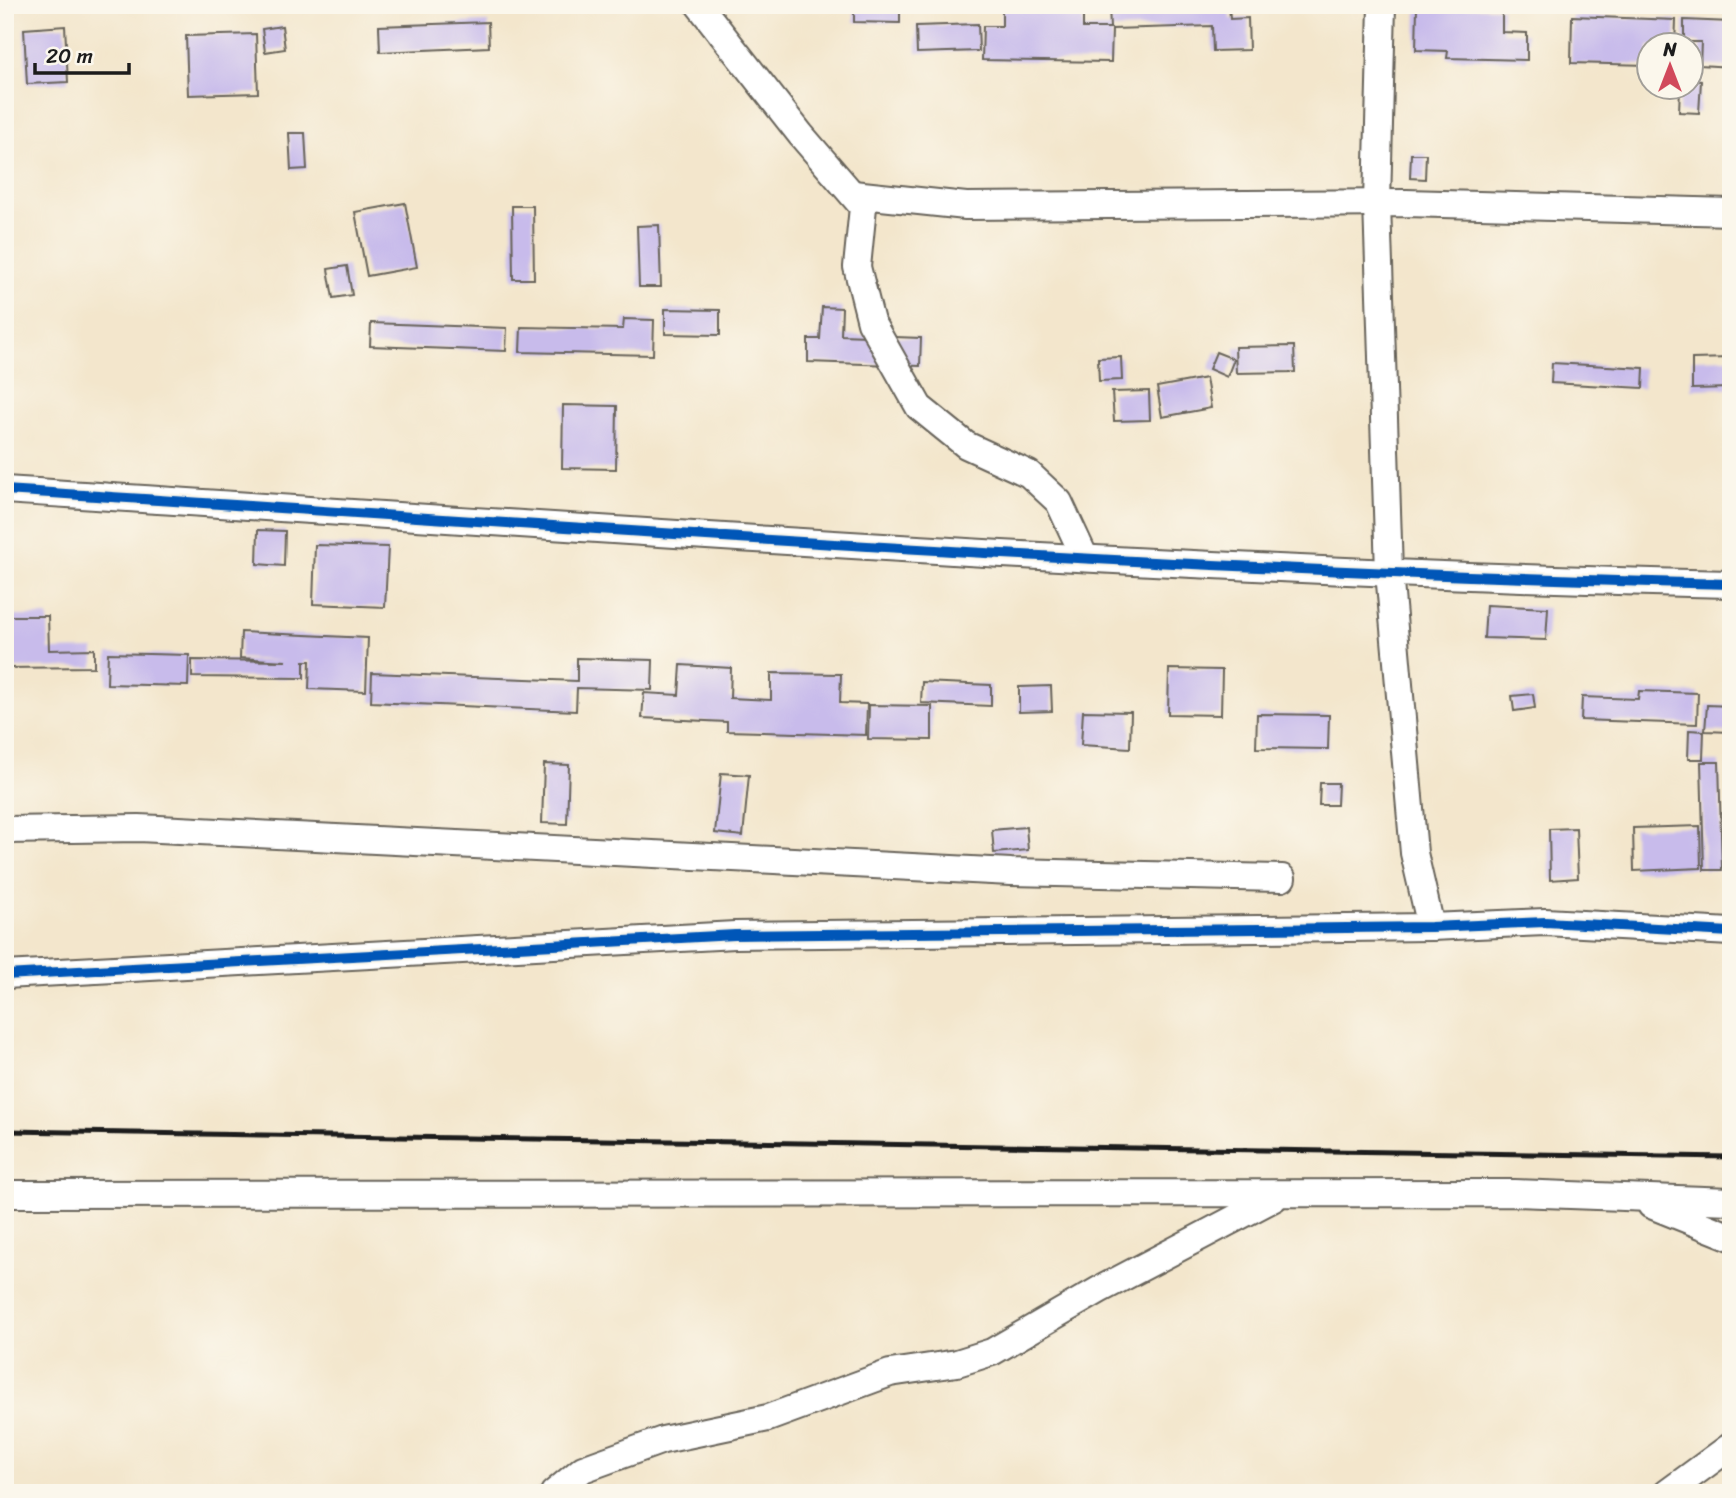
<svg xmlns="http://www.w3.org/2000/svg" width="1736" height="1498" viewBox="0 0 1736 1498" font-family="Sriracha,sans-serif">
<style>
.building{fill:#c8bbeb}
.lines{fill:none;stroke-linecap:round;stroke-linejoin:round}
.street-casing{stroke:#67635a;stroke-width:30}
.street{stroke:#fff;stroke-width:26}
.rail{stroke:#1c1c1c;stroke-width:5}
.cycleway-casing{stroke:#fbf7ec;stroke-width:15}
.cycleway{stroke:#0057b8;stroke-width:10}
</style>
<rect width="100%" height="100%" fill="#fbf7ec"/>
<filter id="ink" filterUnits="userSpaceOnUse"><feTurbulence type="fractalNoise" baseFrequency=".0143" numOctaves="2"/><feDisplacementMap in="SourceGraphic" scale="14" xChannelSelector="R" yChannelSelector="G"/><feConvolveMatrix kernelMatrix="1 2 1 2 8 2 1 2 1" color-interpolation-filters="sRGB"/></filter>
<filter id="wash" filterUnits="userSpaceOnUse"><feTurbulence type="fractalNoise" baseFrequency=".00686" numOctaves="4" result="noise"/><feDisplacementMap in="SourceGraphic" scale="28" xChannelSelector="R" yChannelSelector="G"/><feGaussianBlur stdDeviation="1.57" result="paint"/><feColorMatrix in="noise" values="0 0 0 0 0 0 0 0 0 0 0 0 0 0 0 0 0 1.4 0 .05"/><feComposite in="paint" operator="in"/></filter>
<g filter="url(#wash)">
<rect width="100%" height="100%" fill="#f3e6cc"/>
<g id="blocks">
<!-- building -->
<g class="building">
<path d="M854,5h46v18l-46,-1z"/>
<path d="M1002,5h81v23h27l-1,-23h120l1,14 18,-1 1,32 -36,1 -1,-25 -100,3 -1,33 -129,-2 1,-34h19z"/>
<path d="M1682,5h22l-1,8 -22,-3z"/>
<path d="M1417,7l85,1v24l25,1v27l-80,-2 1,-7 -32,-1z"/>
<path d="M1572,16l104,4 -1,26h-27v19l-77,-2z"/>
<path d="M1684,20l47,2v45l-31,-2 1,-23h-17z"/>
<path d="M488,22l1,25 -109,5 -1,-26z"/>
<path d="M978,24l1,27 -62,2 -1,-27z"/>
<path d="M65,26l3,56 -41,2 -3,-55z"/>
<path d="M282,26l3,23 -20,3 -3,-23z"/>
<path d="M256,34l2,59 -70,2 -2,-59z"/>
<path d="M1690,80l11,1 -2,32 -20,-1 1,-24h10z"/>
<path d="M289,133h16l2,36 -16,1z"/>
<path d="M1411,154h15l-1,25 -15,-1z"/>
<path d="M405,203l12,64 -50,9 -12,-64z"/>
<path d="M512,206h21l1,73h-21z"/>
<path d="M659,225l2,62h-22l-2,-61z"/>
<path d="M347,266l5,29 -19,3 -5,-29z"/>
<path d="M822,307l20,1 -1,27 80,3 -1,28 -112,-4v-23h12z"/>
<path d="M665,309l55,1v25l-55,-1z"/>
<path d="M624,319l30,1 -1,35 -133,-3 1,-25 102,2z"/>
<path d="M371,323l136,5 -1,23 -136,-5z"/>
<path d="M1294,346l1,26 -59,1 -1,-26z"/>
<path d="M1216,352l18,7 -7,18 -18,-8z"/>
<path d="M1121,357l1,23 -23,1 -1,-23z"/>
<path d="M1731,358v30l-39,1v-30z"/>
<path d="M1552,363l92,5 -1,20 -92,-5z"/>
<path d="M1206,378l5,30 -49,9 -5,-30z"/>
<path d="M1149,391l1,29 -36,1 -2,-29z"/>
<path d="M563,405l54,1 -1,63 -54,-1z"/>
<path d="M258,530l27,1 -1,35 -27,-2z"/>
<path d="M315,545l73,2 -3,60 -72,-3z"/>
<path d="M1486,605l62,3 -2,32 -62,-2z"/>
<path d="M5,616h43l1,34 45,-1v18l-89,1z"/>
<path d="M241,632l127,6 -2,53 -57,-2 1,-28h-6v17l-112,-1v-17l94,1 -46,-3z"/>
<path d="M108,653l81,2 -1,31 -81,-2z"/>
<path d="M577,658l76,2 -1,30 -75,-2 -1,23 -205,-9 1,-29 205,8z"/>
<path d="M681,665l50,3 -1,30 41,2v-27l70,1 -1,29 27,1 -1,31 -139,-4v-9l-85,-4 2,-25 35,2z"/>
<path d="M1169,669l53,1 -1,45 -53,-1z"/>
<path d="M922,682l69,3v21l-70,-3z"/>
<path d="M1051,686l1,25 -33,1v-25z"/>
<path d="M1639,691l59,2 -1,31 -116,-4 1,-23 56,2z"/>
<path d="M1533,694l2,14 -21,3 -2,-15z"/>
<path d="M869,705l63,1v34l-64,-1z"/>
<path d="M1707,705l24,1v26l-26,-1z"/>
<path d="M1083,711l48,1 -1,36 -49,-3z"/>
<path d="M1257,714l72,1 -1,34 -72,-1z"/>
<path d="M1689,730l15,1 -1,28h-15z"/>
<path d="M1701,762h18l3,108h-18z"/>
<path d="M544,764l25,1 -2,59 -25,-1z"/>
<path d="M721,773l28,2 -6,61 -28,-3z"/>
<path d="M1320,783h18l-1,22h-18z"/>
<path d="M1700,826l1,42 -67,3 -1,-43z"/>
<path d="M1026,827l2,23 -34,3 -2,-23z"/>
<path d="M1576,828l2,50 -28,2 -1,-51z"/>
</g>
</g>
</g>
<g filter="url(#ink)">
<use href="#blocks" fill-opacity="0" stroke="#67635a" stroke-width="2"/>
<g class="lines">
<defs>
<g id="street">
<path d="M699,5l102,130 62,72 -6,60 14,55 48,85 47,38 63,29 30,28 25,54"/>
<path d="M1382,5l-5,198 12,369 25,281 17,74"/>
<path d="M853,194l113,12 440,-3 325,9"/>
<path d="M5,490c575,37 1150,81 1726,94"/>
<path d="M5,830l134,-2 872,44 271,6"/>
<path d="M5,975l730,-40 696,-8 114,-5 186,10"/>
<path d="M5,1194l1509,-1 217,8"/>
<path d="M1651,1205l80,32"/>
<path d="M554,1493l29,-24 80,-29 105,-22 122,-45 67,-10 35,-11 107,-62 175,-92"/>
<path d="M1667,1493l64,-47"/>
</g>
</defs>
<!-- street casing -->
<use href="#street" class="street-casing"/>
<!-- street -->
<use href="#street" class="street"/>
<!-- rail -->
<path class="rail" d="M5,1131l1726,26"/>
<defs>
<g id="cycleway">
<path d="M5,490c575,37 1150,81 1726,94"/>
<path d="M5,975l730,-40 696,-8 114,-5 186,10"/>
</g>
</defs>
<!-- cycleway casing -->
<use href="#cycleway" class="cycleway-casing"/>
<!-- cycleway -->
<use href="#cycleway" class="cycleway"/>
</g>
</g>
<!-- margin -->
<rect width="1736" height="1498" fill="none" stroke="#fbf7ec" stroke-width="28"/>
<!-- north arrow -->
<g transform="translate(1670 66)"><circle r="33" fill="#fbf7ec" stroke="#a29f99" stroke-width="2"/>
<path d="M0-5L12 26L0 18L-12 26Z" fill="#d1495b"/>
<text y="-10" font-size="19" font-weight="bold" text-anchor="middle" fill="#1c1c1c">N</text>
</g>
<!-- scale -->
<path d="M35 63v10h94v-10" fill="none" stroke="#1c1c1c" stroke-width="3.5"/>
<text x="46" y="63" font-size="21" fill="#1c1c1c" stroke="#fbf7ec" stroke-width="5" paint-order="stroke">20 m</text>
</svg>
